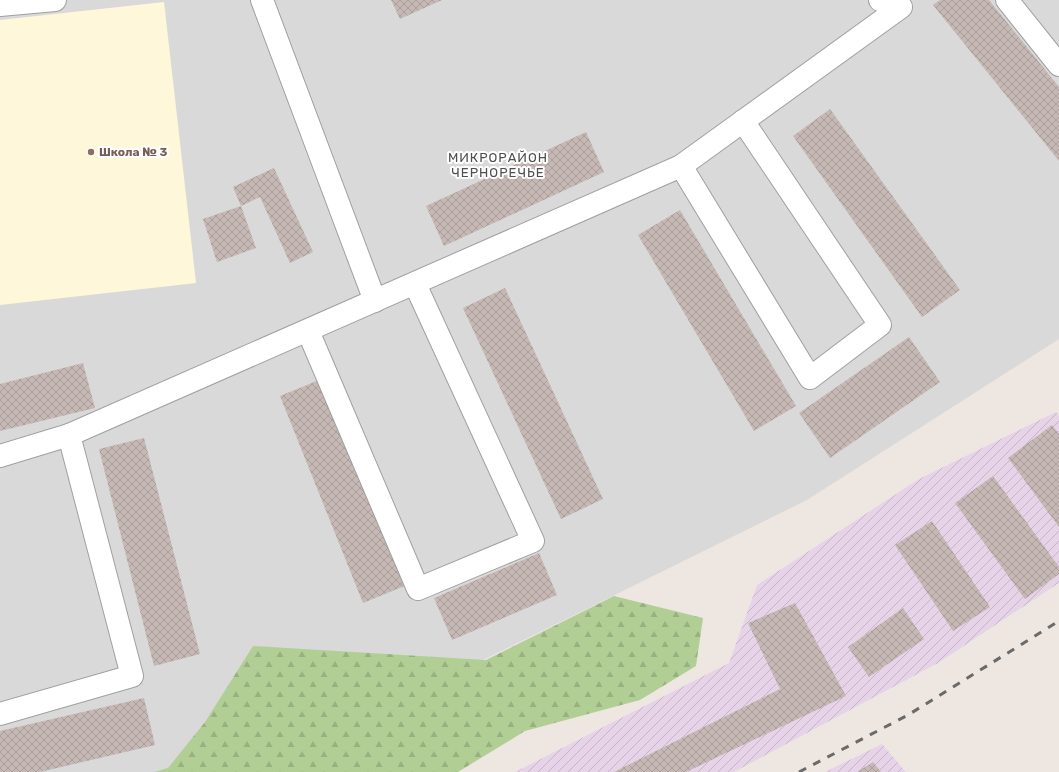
<svg xmlns="http://www.w3.org/2000/svg" width="1059" height="772" viewBox="0 0 1059 772" font-family="Rubik,sans-serif">
<style>
.residential{fill:#dad9d9}
.industrial{fill:url(#industrial-furrows)}
.education{fill:#fff7d9}
.forest{fill:url(#forest-firs)}
.building{fill:url(#building-cross-hatch)}
.lines{fill:none;stroke-linecap:round;stroke-linejoin:round}
.street-casing{stroke:#a0a0a0;stroke-width:24}
.street{stroke:#fff;stroke-width:22}
.rail{stroke:#6a6a6a;stroke-width:3;stroke-dasharray:8 8;stroke-linecap:butt}
.education-dot{fill:#8d6e63;stroke:#fff;stroke-width:1.5}
.labels{text-anchor:middle;stroke-width:4;stroke-linejoin:round;paint-order:stroke}
.education-label{font-size:12px;font-weight:bold;fill:#785e54;stroke:#fff;text-anchor:start}
.neighbourhood-label{font-size:13px;letter-spacing:1px;fill:#4f4f4f;stroke:#fff}
</style>
<defs>
<pattern id="industrial-furrows" width="10" height="10" patternUnits="userSpaceOnUse"><rect width="10" height="10" fill="#e7d3e7"/><path d="M-1 1l2-2M0 10L10 0M9 11l2-2" fill="none" stroke="#c6b5c6"/></pattern>
<pattern id="forest-firs" width="22" height="20" patternUnits="userSpaceOnUse"><rect width="22" height="20" fill="#b1cf95"/><path d="M5 1l3.5 6h-7zM16 11l3.5 6h-7z" fill="#98b180"/></pattern>
<pattern id="building-cross-hatch" width="8" height="8" patternUnits="userSpaceOnUse"><rect width="8" height="8" fill="#c6b8b5"/><path d="M0 0l8 8M0 8l8-8" fill="none" stroke="#aa9e9b"/></pattern>
</defs>
<rect width="100%" height="100%" fill="#eee7e1"/>
<!-- residential -->
<path class="residential" d="M0,0h1059v339l-252,161 -486,240 -124,32h-197z"/>
<!-- industrial -->
<g class="industrial">
<path d="M1056,412l3,4v167l-121,80 -204,109h-219l214,-109 28,-78 162,-106z"/>
<path d="M882,744l24,28h-81z"/>
</g>
<!-- education -->
<path class="education" d="M164,2l32,281 -196,22v-285z"/>
<!-- forest -->
<path class="forest" d="M614,596l89,22 -7,48 -56,34 -115,31 -67,41h-304l14,-4 37,-46 48,-76 233,14z"/>
<!-- building -->
<g class="building">
<path d="M391,0h51l-42,19z"/>
<path d="M940,0h49l70,87v74l-126,-156z"/>
<path d="M830,109l130,181 -38,27 -129,-181z"/>
<path d="M586,132l18,40 -160,74 -18,-40z"/>
<path d="M274,168l39,84 -23,11 -30,-66 -19,9 -8,-19z"/>
<path d="M241,206l15,42 -39,14 -14,-43z"/>
<path d="M680,210l116,196 -42,25 -116,-196z"/>
<path d="M505,288l98,211 -42,20 -98,-211z"/>
<path d="M909,337l31,45 -110,76 -31,-45z"/>
<path d="M83,363l12,45 -95,23v-47z"/>
<path d="M324,378l83,207 -44,18 -83,-207z"/>
<path d="M1052,425l7,9v93l-51,-69z"/>
<path d="M144,438l56,216 -46,12 -55,-217z"/>
<path d="M993,476l66,91v7l-34,25 -70,-96z"/>
<path d="M932,521l58,86 -37,24 -58,-86z"/>
<path d="M539,553l18,42 -105,45 -18,-42z"/>
<path d="M795,603l51,93 -160,76h-72l166,-83 -32,-66z"/>
<path d="M903,608l21,31 -55,38 -21,-30z"/>
<path d="M144,698l11,47 -115,27h-40v-41z"/>
<path d="M873,762l8,10h-24z"/>
</g>
<g class="lines">
<defs>
<g id="street">
<path d="M262,0l113,301"/>
<path d="M1007,0l52,65"/>
<path d="M0,5l55,-5"/>
<path d="M681,166l129,212 70,-53 -137,-204"/>
<path d="M308,331l110,258 115,-48 -118,-257"/>
<path d="M69,435l612,-269 220,-159 -21,-7"/>
<path d="M0,456l69,-21 63,241 -132,38"/>
</g>
</defs>
<!-- street casing -->
<use href="#street" class="street-casing"/>
<!-- street -->
<use href="#street" class="street"/>
<!-- rail -->
<path class="rail" d="M799,772l109,-57 151,-94"/>
</g>
<!-- markers -->
<circle class="education-dot" cx="91" cy="152" r="4"/>
<g class="labels">
<!-- education labels -->
<g class="education-label">
<text x="99" y="156">Школа № 3</text>
</g>
<!-- neighbourhood labels -->
<g class="neighbourhood-label">
<text x="498" y="162">МИКРОРАЙОН<tspan x="498" dy="15">ЧЕРНОРЕЧЬЕ</tspan></text>
</g>
</g>
</svg>
